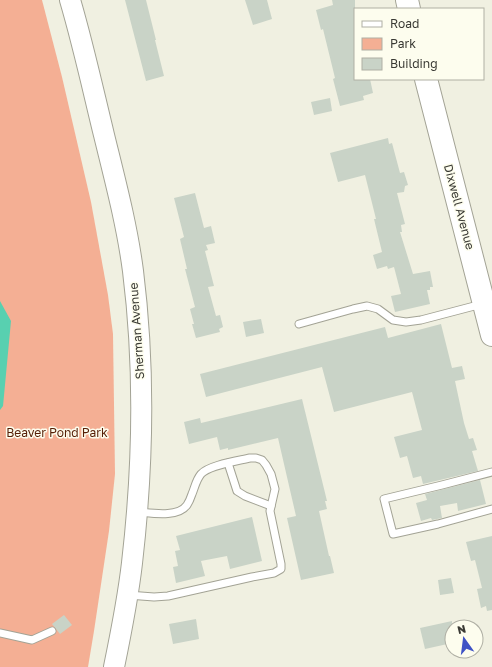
<svg xmlns="http://www.w3.org/2000/svg" width="492" height="667" viewBox="0 0 492 667" font-family="'Golos Text',sans-serif">
<style>
.green{fill:#f4af94}
.water{fill:#58d0b0}
.building{fill:#c9d3c7}
.lines{fill:none;stroke-linecap:round;stroke-linejoin:round}
.lane-casing{stroke:#a3a395;stroke-width:9}
.secondary-casing{stroke:#a3a395;stroke-width:22}
.primary-casing{stroke:#a3a395;stroke-width:24}
.lane{stroke:#fff;stroke-width:7}
.secondary{stroke:#fff;stroke-width:20}
.primary{stroke:#fff;stroke-width:22}
.labels{text-anchor:middle;stroke-width:3;stroke-linejoin:round;paint-order:stroke}
.street-label{font-size:12px;fill:#3a3a34;stroke:#fdfdee}
.park-label{font-size:12px;fill:#561f06;stroke:#fdfdee}
</style>
<rect width="100%" height="100%" fill="#f0f0e1"/>
<!-- green -->
<path class="green" d="M0,0h42l20,77 29,125 17,93 5,39 2,140 -6,57 -15,100 -6,36h-88z"/>
<!-- water -->
<path class="water" d="M0,301l11,20 -8,85 -3,4z"/>
<!-- building -->
<g class="building">
<path d="M125,0h21l10,40h-1l9,36 -18,5z"/>
<path d="M245,0h22l5,19 -19,6z"/>
<path d="M332,0h23v79h15l3,14 -10,3 1,4 -24,6 -7,-27 2,-1 -12,-49 -2,1 -5,-20 17,-5z"/>
<path d="M330,98l2,13 -18,4 -3,-13z"/>
<path d="M388,138l1,6 3,-1 8,30 4,-1 4,13 -3,1 -1,6 -7,1 8,31 -4,1 1,7h-2l13,42 17,-3 3,16h-3v3h-3l3,14 -35,8 -4,-16 10,-2 -7,-27 -6,2 -1,-3 -10,3 -4,-14 9,-3 -8,-33h2l-11,-44 -27,7 -8,-29z"/>
<path d="M195,193l9,35 7,-2 4,17 -9,2 2,5 -3,1 9,35 -6,1 8,29 4,-1 3,12 -4,2 1,3 -24,6 -4,-14h2l-4,-15 5,-2 -10,-38h2l-7,-30 4,-2 -10,-39z"/>
<path d="M261,319l3,14 -18,4 -3,-15z"/>
<path d="M441,324l11,44 10,-2 3,13 -10,2 9,42 5,16 4,-1 4,12 -5,1 6,20 -55,13 -2,-8 -8,2 -6,-22 -7,2 -6,-21 28,-7 -10,-38 -78,20 -12,-45 -116,30 -6,-23 185,-47 3,11z"/>
<path d="M302,399l25,102h-2l2,8 -8,2 10,45h1l4,17 -33,7 -14,-62 9,-2 -18,-78 -50,12v-2l-8,2 -3,-13 -28,7 -5,-22 16,-4 1,5z"/>
<path d="M480,480l6,24 -28,7 -1,-8 -17,3 2,12 -10,2 -1,-2 -10,3 -5,-18 11,-3 -2,-6z"/>
<path d="M252,517l10,44 -32,8 -3,-13 -26,5 4,15 -29,7 -3,-16 5,-1 -3,-15 5,-1 -4,-14z"/>
<path d="M492,536v74l-5,1 -1,-5 -5,2 -4,-19 5,-1 -7,-28 -4,1 -5,-19z"/>
<path d="M451,578l3,15 -14,2 -2,-15z"/>
<path d="M64,615l8,10 -12,9 -8,-10z"/>
<path d="M196,619l3,20 -26,5 -4,-20z"/>
<path d="M452,621v22l-27,6 -5,-21z"/>
</g>
<g class="lines">
<defs>
<g id="lane">
<path d="M299,324l54,-15 14,-3 11,3 15,11 13,2 15,-2 61,-16"/>
<path d="M228,463l9,28 8,5 26,10"/>
<path d="M492,472l-50,13 -58,14 9,35 45,-10 54,-15"/>
<path d="M128,595l26,2 14,-1 84,-19 22,-4 7,-4v-5l-11,-53 5,-22 -4,-15 -5,-9 -4,-5 -6,-2h-6c-13,3 -41,7 -49,16 -5,6 -6,13 -9,20 -1,3 -3,8 -5,11 -9,13 -36,8 -49,7"/>
<path d="M0,633l32,7 20,-9"/>
</g>
<path id="secondary" d="M70,0c13,44 23,90 34,135 11,45 23,90 29,136 12,96 10,197 -1,292 -4,35 -11,70 -18,104"/>
<g id="primary">
<path d="M407,0l2,9"/>
<path d="M426,79l66,256"/>
</g>
</defs>
<!-- lane casing -->
<use href="#lane" class="lane-casing"/>
<!-- secondary casing -->
<use href="#secondary" class="secondary-casing"/>
<!-- primary casing -->
<use href="#primary" class="primary-casing"/>
<!-- lane -->
<use href="#lane" class="lane"/>
<!-- secondary -->
<use href="#secondary" class="secondary"/>
<!-- primary -->
<use href="#primary" class="primary"/>
</g>
<g class="labels">
<!-- street labels -->
<g class="street-label">
<text transform="translate(459 207) rotate(75)" y="4">Dixwell Avenue</text>
<text transform="translate(137 331) rotate(-94)" y="4">Sherman Avenue</text>
</g>
<!-- park labels -->
<g class="park-label">
<text x="57" y="437">Beaver Pond Park</text>
</g>
</g>
<!-- legend -->
<rect x="354" y="8" width="130" height="72" fill="#fdfdee" stroke="#afafa4"/>
<rect x="362" y="21" width="20" height="6" fill="#ffffff" stroke="#afafa4"/>
<text x="390" y="28" font-size="12" fill="#3a3a34">Road</text>
<rect x="362" y="38" width="20" height="12" fill="#f4af94" stroke="#afafa4"/>
<text x="390" y="48" font-size="12" fill="#3a3a34">Park</text>
<rect x="362" y="58" width="20" height="12" fill="#c9d3c7" stroke="#afafa4"/>
<text x="390" y="68" font-size="12" fill="#3a3a34">Building</text>
<!-- north arrow -->
<g transform="translate(464 639) rotate(346)"><circle r="19" fill="#fdfdee" stroke="#afafa4"/>
<path d="M0-3L7 15L0 10L-7 15Z" fill="#3e52c5"/>
<text y="-6" font-size="11" font-weight="bold" text-anchor="middle" fill="#3a3a34">N</text>
</g>
</svg>
